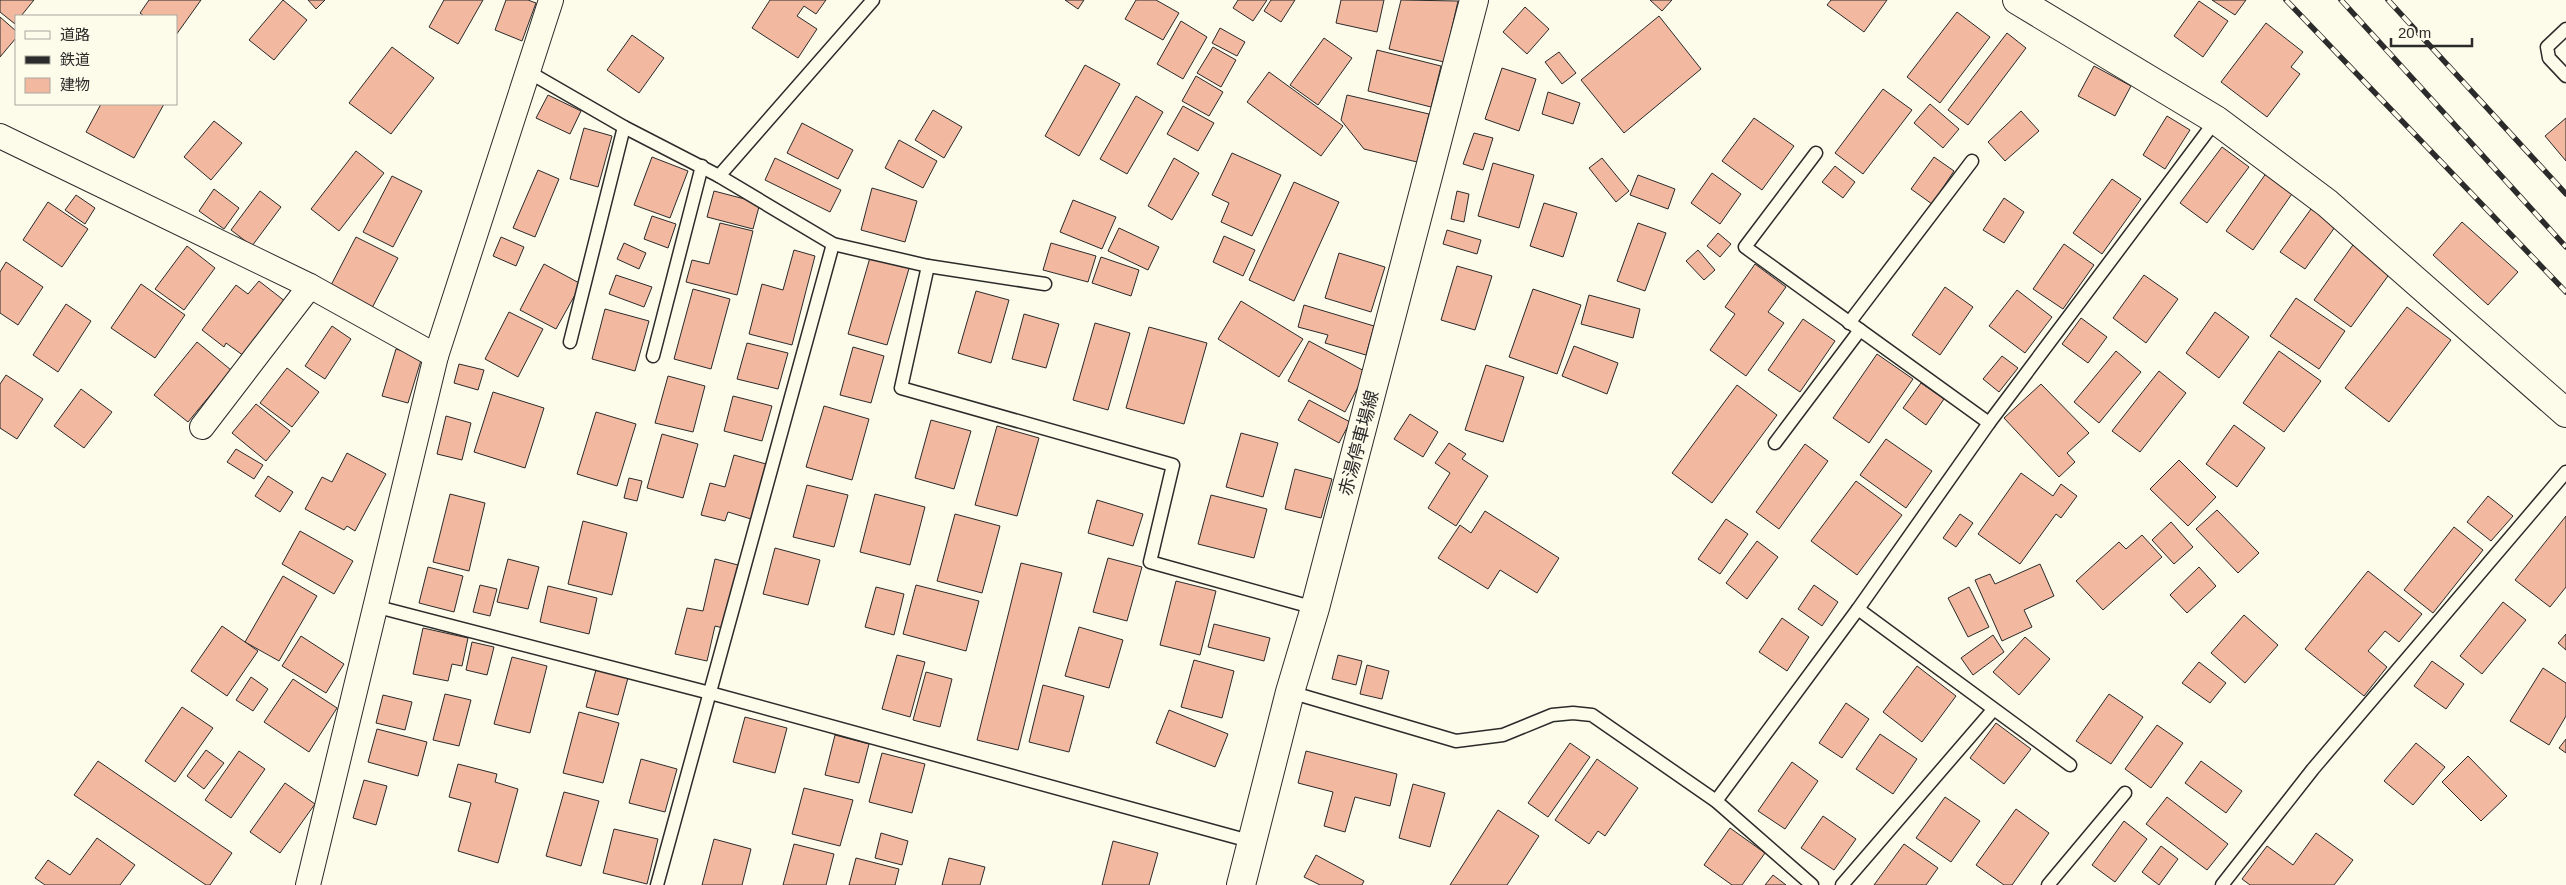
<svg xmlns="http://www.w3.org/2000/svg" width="2566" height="885" viewBox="0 0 2566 885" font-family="Arial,'Noto Sans JP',sans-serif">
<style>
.building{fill:#f2b8a0;stroke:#2b2b2b}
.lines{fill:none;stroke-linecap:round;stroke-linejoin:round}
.service-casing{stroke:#2b2b2b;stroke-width:15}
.minor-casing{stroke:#2b2b2b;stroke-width:26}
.tertiary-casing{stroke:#2b2b2b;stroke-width:30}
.secondary-casing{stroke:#2b2b2b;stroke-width:30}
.service{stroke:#fdfbea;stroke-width:12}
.minor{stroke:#fdfbea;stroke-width:24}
.tertiary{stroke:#fdfbea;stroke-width:28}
.secondary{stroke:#fdfbea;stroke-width:28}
.rail-casing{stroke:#2b2b2b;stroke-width:5.5}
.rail{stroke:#fdfbea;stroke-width:4;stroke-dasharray:11;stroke-linecap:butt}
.labels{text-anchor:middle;stroke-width:4;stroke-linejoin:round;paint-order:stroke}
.street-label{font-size:18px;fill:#2b2b2b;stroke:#fdfbea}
</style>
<rect width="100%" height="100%" fill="#fdfbea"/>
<!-- building -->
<g class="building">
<path d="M0,0h34l-13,16h-5l-1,8 -15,-12z"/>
<path d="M149,0h52l-25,35v-19h-32l-4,-3z"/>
<path d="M283,0l24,20 -33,40 -25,-20z"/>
<path d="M308,0h17l-9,9z"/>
<path d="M444,0h39l-25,44 -29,-17z"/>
<path d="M506,0h22l8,3 -14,38 -27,-11z"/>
<path d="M770,0h56l-10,14 -12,-8 -7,10 20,13 -19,29 -46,-30z"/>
<path d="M1065,0h19l-6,9z"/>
<path d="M1136,0h20l23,13 -16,27 -38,-21z"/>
<path d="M1238,0h29l-14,21 -20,-13z"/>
<path d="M1271,0h24l-14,22 -17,-11z"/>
<path d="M1341,0h43l-7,32 -41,-9z"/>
<path d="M1401,0l57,1 -14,61 -55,-13z"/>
<path d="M1650,0h22l-10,11z"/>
<path d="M1831,0h56l-23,32 -37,-27z"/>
<path d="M2212,0h34l-11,15z"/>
<path d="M2199,1l29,20 -25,36 -29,-21z"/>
<path d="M1525,7l24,22 -22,25 -24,-22z"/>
<path d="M1957,12l33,25 -50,66 -33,-26z"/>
<path d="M1659,16l42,53 -77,64 -43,-53z"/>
<path d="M0,17l16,14v7l-16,19z"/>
<path d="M1181,21l26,16 -24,42 -26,-15z"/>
<path d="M2266,23l37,29 -12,15 9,7 -33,43 -46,-35z"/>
<path d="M1220,28l25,14 -8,14 -25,-13z"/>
<path d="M2007,33l19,15 -58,77 -20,-15z"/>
<path d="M632,35l32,23 -25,35 -32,-23z"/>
<path d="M1324,38l28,20 -34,47 -28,-20z"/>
<path d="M392,47l42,31 -43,56 -42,-31z"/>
<path d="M1213,47l23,13 -15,27 -24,-14z"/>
<path d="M1377,50l64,16 -10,41 -63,-16z"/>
<path d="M1559,52l17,21 -14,11 -17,-22z"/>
<path d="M1085,65l35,19 -41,72 -34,-20z"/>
<path d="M2094,66l37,20 -16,30 -37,-20z"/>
<path d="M1502,68l34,11 -17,52 -34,-12z"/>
<path d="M1269,72l74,54 -22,30 -74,-54z"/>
<path d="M1196,76l27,16 -14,24 -27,-15z"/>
<path d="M1883,89l29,21 -49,64 -28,-21z"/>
<path d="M1548,92l32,11 -7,21 -31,-10z"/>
<path d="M548,95l33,16 -11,23 -34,-16z"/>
<path d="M1347,95l82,19 -12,48 -53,-13 -23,-29z"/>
<path d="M1136,96l27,16 -36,62 -27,-15z"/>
<path d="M101,104h63l-30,54 -48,-26z"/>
<path d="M1930,104l29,25 -16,19 -29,-25z"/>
<path d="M1183,106l31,17 -16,28 -31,-17z"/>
<path d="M933,110l29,17 -18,31 -29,-18z"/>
<path d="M2021,111l18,20 -34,30 -17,-19z"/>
<path d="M2167,116l23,14 -25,39 -22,-14z"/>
<path d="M1754,118l40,28 -32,44 -40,-29z"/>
<path d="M2566,118v43l-21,-25z"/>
<path d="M214,121l28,22 -31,37 -27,-23z"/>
<path d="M802,123l51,27 -15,29 -51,-26z"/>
<path d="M584,128l28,8 -14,51 -28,-8z"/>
<path d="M1474,133l19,5 -10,32 -20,-6z"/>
<path d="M899,140l38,21 -14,27 -38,-20z"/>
<path d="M2222,147l27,20 -42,56 -27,-20z"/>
<path d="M356,151l28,22 -45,58 -28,-22z"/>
<path d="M1232,153l49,22 -29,61 -31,-14 8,-19 -17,-8z"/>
<path d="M652,157l36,14 -18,47 -36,-13z"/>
<path d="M1934,157l20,14 -22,33 -21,-15z"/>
<path d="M775,158l66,32 -11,22 -65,-32z"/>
<path d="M1174,158l25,15 -27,47 -24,-14z"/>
<path d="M1602,158l27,33 -13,11 -27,-34z"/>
<path d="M1493,163l41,12 -15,53 -41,-12z"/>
<path d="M1835,166l20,16 -12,16 -21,-16z"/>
<path d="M2269,169l27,19 -43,62 -27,-19z"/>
<path d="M538,170l21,9 -24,58 -22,-9z"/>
<path d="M1712,173l29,21 -21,30 -29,-21z"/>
<path d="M1638,175l37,14 -7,20 -38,-14z"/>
<path d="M392,176l30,15 -29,56 -30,-15z"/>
<path d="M2112,179l29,20 -39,55 -29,-21z"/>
<path d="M1294,182l45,20 -45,99 -45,-21z"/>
<path d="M872,188l45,13 -12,41 -44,-12z"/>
<path d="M214,189l25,19 -15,21 -25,-18z"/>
<path d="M260,191l21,16 -29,39 -21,-16z"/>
<path d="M714,191l46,12 -7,26 -46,-12z"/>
<path d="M1457,191l12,3 -5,28 -13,-3z"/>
<path d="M76,195l19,13 -10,16 -20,-14z"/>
<path d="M2004,198l20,14 -20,31 -21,-13z"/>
<path d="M1073,200l43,17 -14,32 -42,-17z"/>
<path d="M48,202l40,27 -26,38 -39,-27z"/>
<path d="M2316,202l24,18 -35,49 -25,-17z"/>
<path d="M1544,203l33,10 -14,44 -33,-11z"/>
<path d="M652,216l24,8 -8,24 -24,-9z"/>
<path d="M2462,222l56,50 -30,33 -55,-50z"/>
<path d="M720,223l33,8 -16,64 -51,-13 6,-22 17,4z"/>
<path d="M1638,223l28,10 -21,58 -28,-10z"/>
<path d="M1119,228l40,19 -11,23 -40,-19z"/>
<path d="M1447,230l34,10 -4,14 -34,-10z"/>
<path d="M1718,233l13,11 -11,13 -13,-11z"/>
<path d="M1224,236l31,14 -12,26 -30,-14z"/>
<path d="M356,237l42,21 -26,50 -42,-21z"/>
<path d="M501,237l23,10 -8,19 -23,-10z"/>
<path d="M2355,242l38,27 -42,58 -37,-27z"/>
<path d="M624,243l22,10 -7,16 -22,-10z"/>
<path d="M1051,243l45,13 -8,26 -45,-12z"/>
<path d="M2064,244l30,21 -31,44 -30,-20z"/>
<path d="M187,246l28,22 -31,42 -29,-21z"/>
<path d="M794,250l21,6 -23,89 -43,-11 13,-50 21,6z"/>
<path d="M1698,250l17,20 -11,10 -18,-19z"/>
<path d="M1339,253l46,14 -14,45 -46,-14z"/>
<path d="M871,254l39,11 -23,80 -39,-11z"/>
<path d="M1101,257l38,13 -8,26 -39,-13z"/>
<path d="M6,262l37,25 -25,38 -18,-12v-41z"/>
<path d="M544,264l37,20 -25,45 -36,-19z"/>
<path d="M1755,264l31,23 -18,25 16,11 -38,53 -36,-26 25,-36 -10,-7z"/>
<path d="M1457,266l35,10 -17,54 -34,-10z"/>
<path d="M616,275l36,12 -8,20 -35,-13z"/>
<path d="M2144,275l34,24 -32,44 -33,-25z"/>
<path d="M259,281l27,21 -42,54 -18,-13 -2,4 -22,-17 34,-45 12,9z"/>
<path d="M141,284l44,31 -30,43 -44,-30z"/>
<path d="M1945,287l28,20 -33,48 -28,-20z"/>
<path d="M693,289l37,10 -19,70 -37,-10z"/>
<path d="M1533,289l48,16 -24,69 -48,-17z"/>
<path d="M2017,290l35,27 -27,36 -36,-27z"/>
<path d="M976,291l33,9 -18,63 -33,-10z"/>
<path d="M1589,295l51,14 -7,29 -52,-14z"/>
<path d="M2296,298l49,33 -26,38 -49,-33z"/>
<path d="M1241,301l62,38 -24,38 -61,-38z"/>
<path d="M66,304l25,17 -33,51 -25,-17z"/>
<path d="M1304,305l70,21 -8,29 -41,-12 3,-8 -30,-8z"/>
<path d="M2407,307l44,33 -62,82 -44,-34z"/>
<path d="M605,309l44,12 -14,50 -43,-12z"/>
<path d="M509,312l34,17 -25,48 -33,-18z"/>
<path d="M2215,312l34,25 -30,41 -33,-25z"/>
<path d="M1024,314l35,10 -13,44 -34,-9z"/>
<path d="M2081,318l26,19 -19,26 -26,-19z"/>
<path d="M1803,319l32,22 -35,51 -32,-22z"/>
<path d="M1095,323l35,10 -22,77 -35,-10z"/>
<path d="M332,326l19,13 -26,40 -20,-13z"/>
<path d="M1149,327l58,16 -23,81 -58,-16z"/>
<path d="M1309,341l57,31 -21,40 -57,-31z"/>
<path d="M197,342l34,28 -43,52 -34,-27z"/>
<path d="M747,343l41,10 -10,36 -41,-10z"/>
<path d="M1574,346l44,17 -11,31 -45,-18z"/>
<path d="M853,347l31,9 -13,47 -31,-8z"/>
<path d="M396,349l26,8 -14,46 -26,-7z"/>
<path d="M2116,351l25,21 -42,51 -25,-21z"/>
<path d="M2279,351l42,30 -37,51 -41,-29z"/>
<path d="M1877,354l36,25 -44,64 -36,-25z"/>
<path d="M2002,356l16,12 -19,24 -16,-13z"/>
<path d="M459,364l25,6 -6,20 -24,-7z"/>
<path d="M1486,365l38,12 -21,65 -38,-12z"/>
<path d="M287,368l32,24 -27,35 -32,-24z"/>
<path d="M2159,371l27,22 -46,59 -28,-21z"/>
<path d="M6,375l37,24 -26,40 -17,-11v-44z"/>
<path d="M668,376l37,10 -12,46 -38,-9z"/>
<path d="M1921,383l23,16 -18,26 -23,-17z"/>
<path d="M2041,384l48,49 -22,20 8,9 -16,15 -55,-59z"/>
<path d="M1737,385l40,30 -65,88 -40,-30z"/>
<path d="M81,389l31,23 -28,36 -30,-22z"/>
<path d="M493,392l51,16 -19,60 -51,-16z"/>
<path d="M733,396l39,10 -10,35 -38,-10z"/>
<path d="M1309,400l41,22 -11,21 -41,-23z"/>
<path d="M256,404l34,27 -24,30 -34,-28z"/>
<path d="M824,406l45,13 -17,61 -46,-13z"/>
<path d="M596,412l40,12 -19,62 -40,-12z"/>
<path d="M1410,414l28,18 -15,25 -29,-18z"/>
<path d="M446,416l25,7 -9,37 -25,-6z"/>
<path d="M931,420l40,11 -17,58 -39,-11z"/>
<path d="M2234,425l31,23 -28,39 -31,-23z"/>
<path d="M997,426l42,12 -22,78 -42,-11z"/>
<path d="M1241,433l37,10 -15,54 -37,-10z"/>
<path d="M662,434l36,10 -15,54 -36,-10z"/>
<path d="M1886,439l46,32 -26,37 -46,-33z"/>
<path d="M1449,443l17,11 -4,5 26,17 -32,50 -28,-18 22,-35 -15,-10z"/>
<path d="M1805,444l23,17 -49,68 -23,-17z"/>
<path d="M236,449l27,16 -9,14 -27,-17z"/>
<path d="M347,453l39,21 -31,57 -8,-5 -3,4 -39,-21 17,-32 10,5z"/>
<path d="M734,455l32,9 -15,55 -23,-7 -3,9 -24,-6 9,-32 15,4z"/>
<path d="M2179,460l37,37 -28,29 -38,-37z"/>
<path d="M1295,469l37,10 -11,39 -36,-9z"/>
<path d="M2021,473l32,23 8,-12 16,12 -16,22 -5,-4 -36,50 -42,-30z"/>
<path d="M268,476l25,16 -13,20 -25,-16z"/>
<path d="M629,478l13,3 -5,20 -13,-3z"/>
<path d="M1856,481l46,34 -45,60 -46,-34z"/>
<path d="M807,485l41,10 -14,52 -41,-10z"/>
<path d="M450,494l35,9 -16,68 -36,-9z"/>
<path d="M875,494l50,13 -15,58 -50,-13z"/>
<path d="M1211,495l56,14 -13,49 -56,-14z"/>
<path d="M2488,496l25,20 -22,25 -24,-19z"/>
<path d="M1097,500l46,14 -10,32 -45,-13z"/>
<path d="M2217,510l42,43 -21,20 -42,-44z"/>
<path d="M1485,511l74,47 -22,35 -37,-23 -12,19 -50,-31 22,-33 11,8z"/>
<path d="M955,514l45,12 -18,67 -45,-12z"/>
<path d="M1960,514l13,9 -17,24 -13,-9z"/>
<path d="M2566,516v71l-16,20 -35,-27z"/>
<path d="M1726,519l22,15 -28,40 -22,-15z"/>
<path d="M583,521l44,12 -15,62 -44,-11z"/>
<path d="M2171,522l22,25 -19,17 -22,-24z"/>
<path d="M2454,527l29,23 -50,63 -29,-23z"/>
<path d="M300,531l53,30 -19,33 -52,-30z"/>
<path d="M2142,535l20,22 -59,53 -27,-29 43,-39 7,7z"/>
<path d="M1757,541l21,16 -31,42 -21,-16z"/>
<path d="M775,548l45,12 -12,45 -45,-11z"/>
<path d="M1108,558l34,9 -15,54 -34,-9z"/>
<path d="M508,559l31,8 -11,42 -31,-7z"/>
<path d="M715,559l23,6 -15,63 -8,-2 -8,35 -32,-7 12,-46 16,3z"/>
<path d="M1021,563l41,10 -44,177 -41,-10z"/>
<path d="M2040,564l14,32 -30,14 8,17 -30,14 -27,-61 15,-6 5,10z"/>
<path d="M428,567l35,9 -9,36 -35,-9z"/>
<path d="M2199,567l17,19 -29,27 -17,-18z"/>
<path d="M2368,571l54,43 -23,28 -14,-11 -17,20 19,16 -23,29 -59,-47z"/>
<path d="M283,576l34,20 -38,65 -34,-19z"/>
<path d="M1176,581l40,10 -16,64 -40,-10z"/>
<path d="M480,585l17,4 -7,27 -17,-4z"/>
<path d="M916,585l63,16 -13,50 -63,-17z"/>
<path d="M1814,585l24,17 -16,24 -24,-17z"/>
<path d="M548,586l49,12 -8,36 -49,-12z"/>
<path d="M876,587l28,7 -10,41 -29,-8z"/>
<path d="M1969,587l20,40 -21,10 -20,-39z"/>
<path d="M2503,602l23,18 -44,54 -22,-18z"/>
<path d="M2244,615l34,30 -33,38 -34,-30z"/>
<path d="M1782,618l27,19 -22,34 -28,-19z"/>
<path d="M1214,624l56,14 -6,23 -56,-14z"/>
<path d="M222,626l36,25 -31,45 -36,-25z"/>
<path d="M1079,627l44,13 -14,48 -44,-12z"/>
<path d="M423,628l45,10 -6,28 -10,-2 -4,17 -35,-7z"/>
<path d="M2566,634v16l-8,-7z"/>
<path d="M1993,635l11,17 -31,23 -12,-17z"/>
<path d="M301,636l43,28 -18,29 -44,-27z"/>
<path d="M2025,637l25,22 -31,36 -26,-23z"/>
<path d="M472,642l22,5 -7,28 -21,-5z"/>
<path d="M897,655l28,7 -15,55 -28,-8z"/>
<path d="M1338,655l24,6 -6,24 -24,-6z"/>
<path d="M512,657l35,9 -17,67 -36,-9z"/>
<path d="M1194,660l40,11 -12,47 -41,-11z"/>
<path d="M2432,661l32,23 -18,25 -32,-23z"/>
<path d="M2199,662l27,21 -16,20 -28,-20z"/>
<path d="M1367,665l22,6 -7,28 -22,-5z"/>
<path d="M597,666l32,8 -11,41 -32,-8z"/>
<path d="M1917,666l39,30 -34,46 -39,-30z"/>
<path d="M2543,668l23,15v33l-17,29 -39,-24z"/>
<path d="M926,672l26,7 -12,48 -27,-7z"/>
<path d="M251,677l17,12 -15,22 -17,-11z"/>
<path d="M293,679l44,29 -28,44 -45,-30z"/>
<path d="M1043,685l41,11 -15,56 -40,-10z"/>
<path d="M445,694l26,6 -12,46 -26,-6z"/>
<path d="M2109,694l34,23 -32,47 -35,-23z"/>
<path d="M383,695l29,7 -7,28 -29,-7z"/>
<path d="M1846,703l23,16 -27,39 -23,-15z"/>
<path d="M182,707l31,21 -38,54 -30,-21z"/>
<path d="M1169,710l59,24 -13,33 -59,-24z"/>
<path d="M579,712l40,11 -16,60 -40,-10z"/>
<path d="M745,717l42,11 -12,45 -42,-11z"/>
<path d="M1996,723l35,26 -27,35 -34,-26z"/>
<path d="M2157,725l26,18 -32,45 -26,-19z"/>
<path d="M377,729l50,13 -9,34 -50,-14z"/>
<path d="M1880,734l37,25 -24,35 -37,-25z"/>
<path d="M835,735l34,9 -10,39 -34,-8z"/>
<path d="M2566,739v14l-7,-5z"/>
<path d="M1570,743l20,14 -42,60 -20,-14z"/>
<path d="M2416,743l29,24 -32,38 -29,-24z"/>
<path d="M206,750l18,13 -20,26 -17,-13z"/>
<path d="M239,751l26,18 -34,49 -26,-18z"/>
<path d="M1306,751l91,23 -7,32 -35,-9 -10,35 -21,-6 9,-34 -35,-9z"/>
<path d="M882,753l43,11 -13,49 -43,-11z"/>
<path d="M2468,756l39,40 -26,25 -39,-39z"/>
<path d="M641,759l36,10 -12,43 -36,-9z"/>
<path d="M1597,759l41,29 -33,48 -7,-5 -9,13 -34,-24z"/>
<path d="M98,761l134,92 -22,32h-4l-132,-90z"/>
<path d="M2201,761l41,30 -16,22 -41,-30z"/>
<path d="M1792,762l26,19 -33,48 -27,-18z"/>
<path d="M458,764l39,10 -2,8 23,7 -20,74 -40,-12 13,-48 -22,-6z"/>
<path d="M364,780l23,6 -11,39 -23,-7z"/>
<path d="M285,783l30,21 -35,49 -30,-21z"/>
<path d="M1413,784l32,9 -15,54 -31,-9z"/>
<path d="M804,788l49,12 -13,46 -48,-12z"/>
<path d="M564,792l35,9 -18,65 -35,-10z"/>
<path d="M1945,797l35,24 -29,41 -35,-24z"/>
<path d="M2167,797l61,47 -21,26 -61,-46z"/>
<path d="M2016,809l33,24 -37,52h-8l-28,-20z"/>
<path d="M1498,810l41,26 -32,49h-57z"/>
<path d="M1823,816l33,23 -22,31 -33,-22z"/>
<path d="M2124,821l23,18 -32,43 -23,-17z"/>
<path d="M1730,828l35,25 -23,32h-10l-28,-20z"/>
<path d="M614,829l44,10 -11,45 -44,-11z"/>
<path d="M881,833l27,8 -6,24 -27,-7z"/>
<path d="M2316,833l37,27 -19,25h-84l-8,-6 25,-33 26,19z"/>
<path d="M97,838l38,27 -15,20h-75l-10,-7 13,-18 22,15z"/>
<path d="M714,839l37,10 -9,36h-40z"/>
<path d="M1113,841l45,12 -9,32h-47z"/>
<path d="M794,844l40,10 -8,31h-43z"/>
<path d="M1904,844l34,24 -12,17h-52z"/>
<path d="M2161,846l17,13 -19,26 -17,-13z"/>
<path d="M1316,855l48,26 -2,4h-42l-16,-8z"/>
<path d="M856,858l43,11 -4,16h-46z"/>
<path d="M949,858l36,9 -5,18h-38z"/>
<path d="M1773,875l13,10h-21z"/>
</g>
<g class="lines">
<defs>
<g id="service">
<path d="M2566,29l-19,18 2,11 17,18"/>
<path d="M527,71l97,56 95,49 154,-176"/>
<path d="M1816,153l-71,94 244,176"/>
<path d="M719,176l114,68 95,22 117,18"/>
<path d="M928,266l-27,122 272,77 -23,97 165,46"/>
<path d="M1849,323l123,-162"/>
<path d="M570,342l54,-215"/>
<path d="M653,356l49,-190"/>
<path d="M1775,443l85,-113"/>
<path d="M374,606l336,87 543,149"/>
<path d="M1858,609l212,156"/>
<path d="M1290,692l166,49 47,-6 49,-20 21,-2 19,2 124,86 96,84"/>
<path d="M1716,801l142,-192 131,-186 227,-303"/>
<path d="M657,885l176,-641"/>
<path d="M1842,885l151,-175"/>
<path d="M2048,885l77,-92"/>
<path d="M2222,885l91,-116 253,-297"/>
</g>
<g id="minor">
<path d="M0,136l310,150 126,70"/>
<path d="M202,427l108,-141"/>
<path d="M308,885l128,-529 115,-356"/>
</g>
<path id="tertiary" d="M2017,0l199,120 111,83 239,210"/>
<path id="secondary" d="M1241,885l49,-193 25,-84 159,-608"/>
</defs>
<!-- service casing -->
<use href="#service" class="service-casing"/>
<!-- minor casing -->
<use href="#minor" class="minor-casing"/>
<!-- tertiary casing -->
<use href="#tertiary" class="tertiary-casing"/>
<!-- secondary casing -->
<use href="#secondary" class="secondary-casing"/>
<!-- service -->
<use href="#service" class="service"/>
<!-- minor -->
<use href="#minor" class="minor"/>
<!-- tertiary -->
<use href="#tertiary" class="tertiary"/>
<!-- secondary -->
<use href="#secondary" class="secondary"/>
<defs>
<g id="rail">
<path d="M2286,0l280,292"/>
<path d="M2341,0l225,247"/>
<path d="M2388,0l178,194"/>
</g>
</defs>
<!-- rail casing -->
<use href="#rail" class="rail-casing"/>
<!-- rail -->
<use href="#rail" class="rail"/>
</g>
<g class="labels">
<!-- street labels -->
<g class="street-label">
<text transform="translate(1359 443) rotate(-75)" y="6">赤湯停車場線</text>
</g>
</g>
<!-- legend -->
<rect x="15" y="15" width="162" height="90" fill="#fdfbea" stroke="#a9a89e"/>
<rect x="25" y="31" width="25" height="8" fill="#fdfbea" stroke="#a9a89e"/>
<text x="60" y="40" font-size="15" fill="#2b2b2b">道路</text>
<rect x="25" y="56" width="25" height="8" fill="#2b2b2b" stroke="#a9a89e"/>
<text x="60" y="65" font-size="15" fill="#2b2b2b">鉄道</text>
<rect x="25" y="78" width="25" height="15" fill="#f2b8a0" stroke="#a9a89e"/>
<text x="60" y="90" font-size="15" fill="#2b2b2b">建物</text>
<!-- scale -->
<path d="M2391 38v8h81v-8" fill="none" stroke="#2b2b2b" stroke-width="2.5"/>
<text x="2398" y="38" font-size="15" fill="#2b2b2b" stroke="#fdfbea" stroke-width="4" paint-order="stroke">20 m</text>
</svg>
